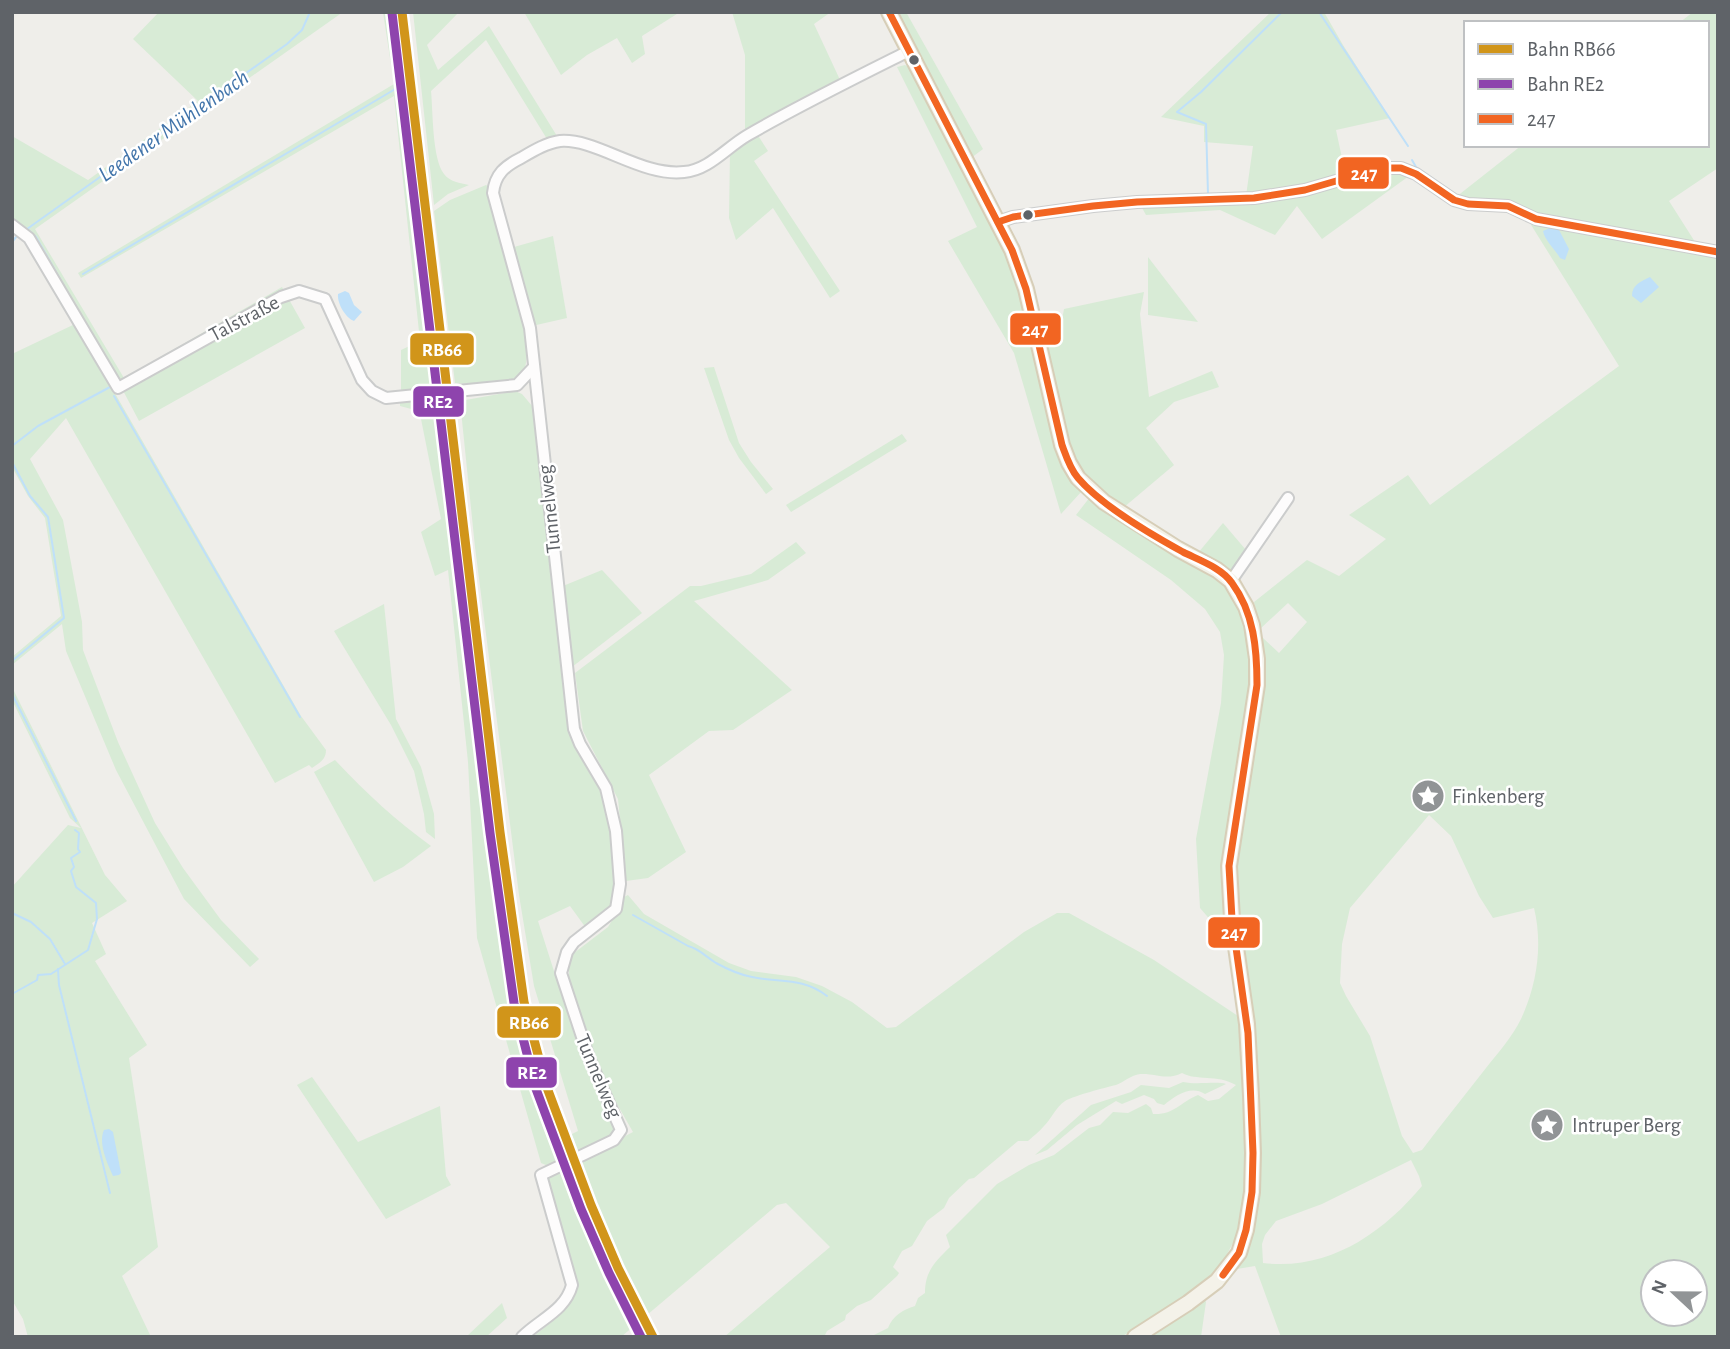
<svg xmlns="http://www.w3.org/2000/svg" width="1730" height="1349" viewBox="0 0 1730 1349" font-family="'Alegreya Sans',sans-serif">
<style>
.green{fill:#d8ebd6;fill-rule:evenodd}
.water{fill:#bfe0f9}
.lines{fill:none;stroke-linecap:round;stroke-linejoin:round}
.stream{stroke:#bfe0f9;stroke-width:2}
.minor-casing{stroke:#cbcccc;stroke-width:14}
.major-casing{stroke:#d7ceb8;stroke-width:18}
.minor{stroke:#fdfcfc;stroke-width:10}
.major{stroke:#f4f2e9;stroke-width:14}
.bus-1-casing{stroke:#fff;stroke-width:12}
.bus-1{stroke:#f26522;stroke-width:7}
.rail-1-casing{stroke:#fff;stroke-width:14}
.rail-2-casing{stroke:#fff;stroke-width:14}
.rail-1{stroke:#d1951a;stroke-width:9}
.rail-2{stroke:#8e44ad;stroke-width:9}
.bus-dot{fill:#5f6368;stroke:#fff;stroke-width:2.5}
.labels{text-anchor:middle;stroke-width:5;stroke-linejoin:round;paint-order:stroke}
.street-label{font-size:21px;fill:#5f6368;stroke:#fff}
.poi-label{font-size:21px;fill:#5f6368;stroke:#fff;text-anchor:start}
.water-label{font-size:23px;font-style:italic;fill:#4174aa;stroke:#fff}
.line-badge{stroke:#fff;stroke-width:2.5}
.badge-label{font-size:19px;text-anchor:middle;font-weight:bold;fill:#fff}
</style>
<rect width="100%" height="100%" fill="#efeeea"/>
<!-- green -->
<g class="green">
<path d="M159,12h184l-308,217 89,149 158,-91 23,41 -166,93 -21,-40 -106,-161v-84l76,44 110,-79 -65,-62z"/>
<path d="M383,12h10l45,370 -14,8 -23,3v-43l19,-9 -26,-245 -313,182 -3,-5 316,-189z"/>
<path d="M413,12h46l-32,33 11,25 51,-44 68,110 -10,3 -61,-99 -55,51c2,20 1,68 13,83 6,8 16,9 25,11l-21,9 -14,11z"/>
<path d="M524,12h156l-38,24 3,18 -13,9 -15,-25 -30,17 -26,20z"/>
<path d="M732,12h99l-17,12 27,58 -96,47v-74z"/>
<path d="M894,12h12l77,137 -12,9z"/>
<path d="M1271,12h53l19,33 47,73 -54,12 9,42 -42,14 -57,10 7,-50 -49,-4v-16l-43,-9z"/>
<path d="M1693,12h25v156l-49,33 28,44 -159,-30 -82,-18 66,-52h185v-122h-28z"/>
<path d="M905,65l8,5 95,187 14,41 43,168 7,16 10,9 -21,23 -47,-161 -66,-112 29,-14 -80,-160z"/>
<path d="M757,134l11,17 -14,10 86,130 -10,7 -57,-90 -37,32 -7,-22 1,-67z"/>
<path d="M1400,172l9,4 -87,63 -25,-33 -22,29 -55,-25 -74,5 -5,-9 110,-4 130,-29z"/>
<path d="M486,185l3,2c8,30 50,165 34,184 -15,18 -48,13 -68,12l-21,-172 16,-11z"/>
<path d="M1528,220l190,35v1082h-437l-26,-71 -18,3 9,-16 13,-62 -27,-246 -32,-37 -4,-69 25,-136 3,-48 -4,-23 -15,-23 -34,-29 -95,-65 14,-18 122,76c26,22 30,38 38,71l13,-6 16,15 28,-31 -19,-19 -28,26 -6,-27 53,-42 32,16 47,-37 -37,-24 59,-40 22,30 189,-139zM1429,815l22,21 28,60 14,22 41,-10c9,37 3,77 -13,111 -9,18 -23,34 -35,49 -21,27 -43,54 -64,82l-9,3 -11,-17 -32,-100 -24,-40 -6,-13 2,-39 8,-36zM1411,1160l8,16 3,10c-40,48 -94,85 -159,77l-1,-19 3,-9 11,-14 46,-17zM1653,1272h42v42h-42z"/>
<path d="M553,236l14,82 -35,8 -18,-79z"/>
<path d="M1148,257l50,65 -50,-7z"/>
<path d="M1144,292l-4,22 9,83 63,-26 7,16 -45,15 -28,26 28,37 -51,43c-10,-7 -22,-14 -31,-22 -33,-30 -43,-116 -53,-160l23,-6 2,-11z"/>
<path d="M75,324l226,392 25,34c0,10 -7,13 -14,18l-3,-3 -34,18 -209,-365 -36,41 33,61 19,102 1,28 35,92 37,81 28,45 38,52 38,39 -9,8 -66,-68 -68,-129 -50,-119 -4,-27 -50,41v-8l49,-41 -16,-98 -17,-22 -16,-29v-113z"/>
<path d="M714,367l25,76 12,19 22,27 -7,5 -27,-36 -10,-18 -25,-72z"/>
<path d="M515,391l7,3 11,13 36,308 40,97 7,78 -10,26 -20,12 -16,-22 -32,15 30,94 46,112 -3,9 -58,32 -12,-5 -64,-225 -9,-176 -20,-192 -13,6 -14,-44 20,-13 -20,-100 -6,-9 -15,-4v-5l40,-2 51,435 16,113 9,57 19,79 22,61 14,-6 -1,-3 8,-4 -44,-145 -15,-91 -44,-348 -15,-146z"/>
<path d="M902,434l5,7 -116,71 -5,-7z"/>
<path d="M1223,523l23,27 -17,22 -31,-19z"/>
<path d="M796,542l10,11 -38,27 -74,21 98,89 -59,40 -24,1 -60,44 37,77 -38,26 -22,3 -8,-82 -35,-68 -8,-58 115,-87h11l50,-12z"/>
<path d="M602,570l40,43 -70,54 -9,-81z"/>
<path d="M384,604l12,115 25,48 13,47 1,25 -9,-7 -2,-18 -10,-43 -23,-46 -57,-94z"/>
<path d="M12,687l93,188 22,26 -35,22 14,31 -11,7 52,84 -18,13 29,189 -36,29 29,61h-123l-5,-18 -11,-19v-413l56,-62 13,3 -11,-10 -58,-118z"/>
<path d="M335,760c30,32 60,60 96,86l-28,21 -29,15 -60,-110z"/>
<path d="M628,895l16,19 85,49 22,8 45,6 26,9 30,16 35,26 9,-1 128,-95 33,-19h12l85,47 87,58 6,139 -2,47 -6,28 -20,37 -59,45 -39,23h-251l18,-9c5,-13 15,-18 27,-22l3,-8 7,-5c0,-22 10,-31 25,-46l-4,-12 51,-51 32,-19 25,-10 35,-27 11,-3 13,-13 15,1 18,-9 5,4 2,6c21,1 26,-11 45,-19l10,6 11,-2 17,-14c-19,-11 -40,-4 -54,-12 -16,8 -26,0 -42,1 -9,1 -16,8 -24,11 -12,3 -40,10 -51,16 -10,7 -13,17 -21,25 -5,6 -11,10 -16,15h-10l-44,37 -5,1 -20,19 -5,10 -17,13 -15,25 -10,5 -9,16 6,6 -2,3 -26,24 -14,6 -11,9 -1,5 -18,11 -3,6h-100l106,-90 -44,-44 -9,2 -156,132h-88c21,-18 46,-31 43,-61l-29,-99 86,-45 -31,-54 -9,-21 -24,-78v-16l5,-10 34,-26 11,-18 3,-11z"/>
<path d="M312,1077l46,65 82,-36 6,70 5,9 -65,34 -89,-134z"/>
<path d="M1183,1082c14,3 34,-1 43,2l-21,10c-14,-9 -29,1 -41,11l-7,-2 -3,-4 -10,-4 -22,9 -6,-3 -39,24 -30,25 -12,5 56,-50 40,-13 10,-7 28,3z"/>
<path d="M1204,1299l2,3 -5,35h-56z"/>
<path d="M502,1303l5,15 -21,19h-20z"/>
</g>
<!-- water -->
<g class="water">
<path d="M1552,227l7,3 10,19 -4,11 -5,-2c-5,-9 -15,-17 -17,-27z"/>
<path d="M1650,277l9,10 -18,16 -9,-7c0,-11 8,-14 18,-19z"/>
<path d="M345,291l4,2 5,12 8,7 -8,9c-8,-3 -17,-17 -16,-27z"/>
<path d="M109,1129l4,3 8,41 -2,2 -6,1c-6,-13 -15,-33 -9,-46z"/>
</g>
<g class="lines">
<!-- stream -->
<g class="stream">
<path d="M1319,12l89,134"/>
<path d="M1412,160l4,7 42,29"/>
<path d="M1208,194l-2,-70 -29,-12 24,-20 81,-80"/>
<path d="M1477,199l30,2"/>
<path d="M1515,204l18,8"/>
<path d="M12,242l5,-6"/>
<path d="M83,274l314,-186"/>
<path d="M89,330l-53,-93 -9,-8 260,-185 15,-14 8,-18"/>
<path d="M114,396l186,321"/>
<path d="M12,446l26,-20 72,-39"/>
<path d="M12,462l18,34 18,21 16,101 -52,43"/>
<path d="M12,694l64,127"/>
<path d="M12,913l19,9 19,17 15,25"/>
<path d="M633,915l55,31c12,3 18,11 28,17 11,6 25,12 36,14 28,6 50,0 75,19"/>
<path d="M58,969l1,16 51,208"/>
<path d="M12,994l25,-14 1,-5 13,-1 37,-24 9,-31 -1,-16 -20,-16 -5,-16 3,-4 -3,-9 9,-6 -2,-3 1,-16 -4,-3"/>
</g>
<defs>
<g id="minor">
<path d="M998,222l15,-5 80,-11 44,-4 117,-4 51,-8 76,-22h20l15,6 38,26 14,4 40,2 28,13 182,33"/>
<path d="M12,225l17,13 89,150 163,-91 18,-6 26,8 37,81 10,11 14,7 131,-13 16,-17"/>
<path d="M1231,581l57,-83"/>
<path d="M522,1337c18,-18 43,-26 50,-52l-31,-110 73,-35 7,-10 -32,-72 -28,-85 6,-21 7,-10 42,-33 4,-25 -4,-53 -10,-43 -26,-44 -6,-15 -44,-401 -37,-135c2,-19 12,-27 28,-35 12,-7 25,-15 39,-17 36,-3 82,36 124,31 25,-2 43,-25 64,-37 52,-30 107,-57 161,-84"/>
</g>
<path id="major" d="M889,12l123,238 14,39 36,156 7,18 9,15 26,24 74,47 39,21 14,11 15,26 6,18 5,34v26l-28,181 3,53 15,105 4,72 2,57 -1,39 -6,38 -7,23 -22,28 -29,22 -53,34"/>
</defs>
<!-- minor casing -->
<use href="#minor" class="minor-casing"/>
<!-- major casing -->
<use href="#major" class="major-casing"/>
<!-- minor -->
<use href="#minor" class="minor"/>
<!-- major -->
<use href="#major" class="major"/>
<defs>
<g id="bus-1">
<path d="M889,12l123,238 14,39 36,156c4,11 8,24 16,33 23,27 74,57 105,74 16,8 39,16 49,31 22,30 25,66 25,102l-28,181 3,53 16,114 5,120 -1,39 -6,38 -7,23 -16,22"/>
<path d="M998,222l15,-5 80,-11 44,-4 117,-4 51,-8 76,-22h20l15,6 38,26 14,4 40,2 28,13 182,33"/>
</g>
</defs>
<!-- bus-1 casing -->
<use href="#bus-1" class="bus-1-casing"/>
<!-- bus-1 -->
<use href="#bus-1" class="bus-1"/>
<defs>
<path id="rail-1" d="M402,12l98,820 24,170 22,83 45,120 27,63 35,69"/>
<path id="rail-2" d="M392,13l98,820 24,170 22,86 45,120 28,64 32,64"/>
</defs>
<!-- rail-1 casing -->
<use href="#rail-1" class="rail-1-casing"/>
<!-- rail-2 casing -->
<use href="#rail-2" class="rail-2-casing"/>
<!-- rail-1 -->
<use href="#rail-1" class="rail-1"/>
<!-- rail-2 -->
<use href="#rail-2" class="rail-2"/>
</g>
<!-- icons -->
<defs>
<symbol id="sight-disc" viewBox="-11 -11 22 22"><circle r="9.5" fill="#919496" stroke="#fff"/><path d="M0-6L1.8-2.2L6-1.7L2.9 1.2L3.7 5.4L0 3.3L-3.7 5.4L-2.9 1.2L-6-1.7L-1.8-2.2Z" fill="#fff"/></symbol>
</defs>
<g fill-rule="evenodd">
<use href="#sight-disc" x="1409" y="777" width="38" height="38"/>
<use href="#sight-disc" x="1528" y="1106" width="38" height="38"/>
</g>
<!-- markers -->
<g class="bus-dot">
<circle cx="914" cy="60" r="6"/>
<circle cx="1028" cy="215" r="6"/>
</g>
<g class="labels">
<!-- street labels -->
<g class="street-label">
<text transform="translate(244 318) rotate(-28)" y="7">Talstraße</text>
<text transform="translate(549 509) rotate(-96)" y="7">Tunnelweg</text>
<text transform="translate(599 1076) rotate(67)" y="7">Tunnelweg</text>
</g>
<!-- poi labels -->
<g class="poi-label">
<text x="1452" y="803">Finkenberg</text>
<text x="1572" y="1132">Intruper Berg</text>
</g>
<!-- water labels -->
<g class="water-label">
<text transform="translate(173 125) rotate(-35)" y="8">Leedener Mühlenbach</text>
</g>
</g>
<g class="line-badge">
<rect x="1337" y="156" width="53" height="34" rx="7" fill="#f26522"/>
<rect x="1009" y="312" width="53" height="34" rx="7" fill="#f26522"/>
<rect x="409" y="332" width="66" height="34" rx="7" fill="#d1951a"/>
<rect x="412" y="385" width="53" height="33" rx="7" fill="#8e44ad"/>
<rect x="1207" y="916" width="54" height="33" rx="7" fill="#f26522"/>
<rect x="496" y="1005" width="66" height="34" rx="7" fill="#d1951a"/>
<rect x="505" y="1056" width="53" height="33" rx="7" fill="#8e44ad"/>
</g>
<g class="badge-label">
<text x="1364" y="180">247</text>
<text x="1035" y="336">247</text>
<text x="442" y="356">RB66</text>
<text x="438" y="408">RE2</text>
<text x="1234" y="939">247</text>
<text x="529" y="1029">RB66</text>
<text x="532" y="1079">RE2</text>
</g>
<!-- border -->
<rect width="1730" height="1349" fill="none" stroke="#5f6368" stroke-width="28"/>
<!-- legend -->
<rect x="1464" y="21" width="245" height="126" fill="#ffffff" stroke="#bfc1c3" stroke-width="2"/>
<rect x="1478" y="44" width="35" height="10" fill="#d1951a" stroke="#bfc1c3" stroke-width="2"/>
<text x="1527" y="56" font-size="21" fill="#5f6368">Bahn RB66</text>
<rect x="1478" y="79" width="35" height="10" fill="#8e44ad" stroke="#bfc1c3" stroke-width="2"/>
<text x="1527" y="91" font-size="21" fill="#5f6368">Bahn RE2</text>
<rect x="1478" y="114" width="35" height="10" fill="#f26522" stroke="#bfc1c3" stroke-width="2"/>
<text x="1527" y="126" font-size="21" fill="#5f6368">247</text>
<!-- north arrow -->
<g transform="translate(1674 1293) rotate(292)"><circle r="33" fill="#ffffff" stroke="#bfc1c3" stroke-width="2"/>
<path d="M0-5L12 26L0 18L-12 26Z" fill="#919496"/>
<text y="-10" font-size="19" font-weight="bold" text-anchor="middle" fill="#5f6368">N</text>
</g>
</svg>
